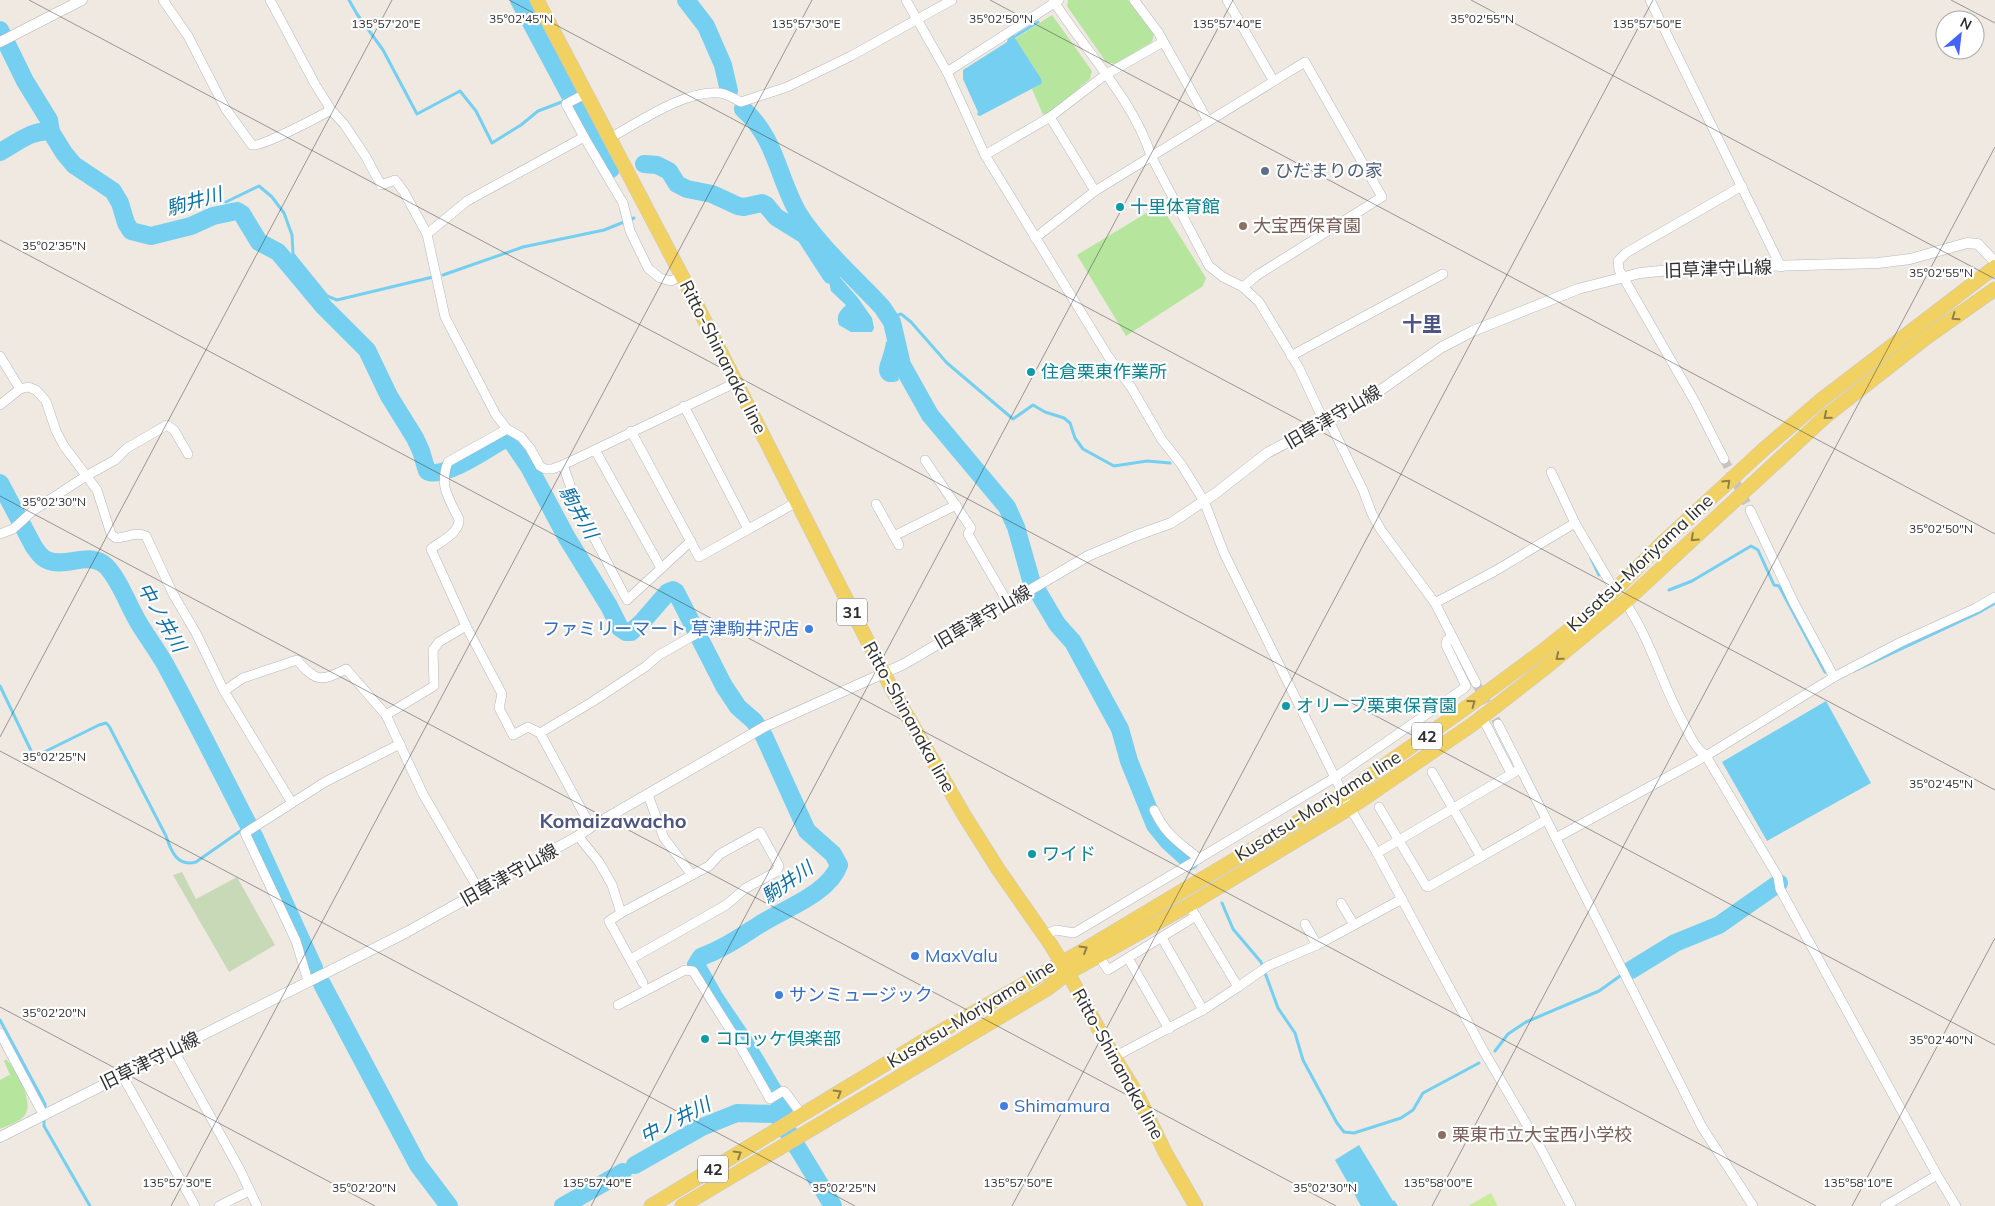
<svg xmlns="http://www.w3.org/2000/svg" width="1995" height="1206" viewBox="0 0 1995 1206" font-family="Mulish,'Noto Sans JP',sans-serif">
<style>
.green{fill:#b6e59e}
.cemetery{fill:#c8d9b8}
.pitch{fill:#c9ec9a}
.water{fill:#75cff0}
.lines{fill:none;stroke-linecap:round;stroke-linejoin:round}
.stream{stroke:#75cff0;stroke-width:3}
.river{stroke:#75cff0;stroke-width:18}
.minor-tunnel{stroke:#c8c4bd;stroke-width:9;stroke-dasharray:9 4.5;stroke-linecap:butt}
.minor-casing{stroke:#b4b7c1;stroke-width:10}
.tertiary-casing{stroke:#b4b7c1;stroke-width:11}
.primary-casing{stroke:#c9c9c9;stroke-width:15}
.minor{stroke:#fff;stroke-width:9}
.tertiary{stroke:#fff;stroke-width:10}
.primary{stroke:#f2d163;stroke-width:14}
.oneway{stroke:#908048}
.ticks{fill:none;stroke:#2e2e2e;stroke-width:1;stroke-opacity:0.45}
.service-dot{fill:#5c6f8a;stroke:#fff;stroke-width:2}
.culture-dot{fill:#0f9aa8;stroke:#fff;stroke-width:2}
.education-dot{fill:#8d6e63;stroke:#fff;stroke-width:2}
.shop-dot{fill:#3f7fe0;stroke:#fff;stroke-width:2}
.labels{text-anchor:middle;stroke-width:4.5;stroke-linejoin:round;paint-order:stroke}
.shield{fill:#fff;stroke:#6d6d6d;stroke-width:1}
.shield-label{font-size:16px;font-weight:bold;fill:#2e2e2e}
.service-label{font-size:18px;fill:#4e5e75;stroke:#fff;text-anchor:start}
.culture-label{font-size:18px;fill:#0d838f;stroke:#fff;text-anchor:start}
.education-label{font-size:18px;fill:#785e54;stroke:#fff;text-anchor:start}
.street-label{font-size:18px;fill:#2e2e2e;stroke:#fff}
.shop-label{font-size:18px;fill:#366cbe;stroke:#fff;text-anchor:start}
.water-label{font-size:19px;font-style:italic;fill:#0d6fa3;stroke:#fff}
.quarter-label{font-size:20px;font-weight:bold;fill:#4d5680;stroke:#fff}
.ticks-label{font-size:12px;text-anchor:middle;fill:#2e2e2e;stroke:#fff;stroke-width:4.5;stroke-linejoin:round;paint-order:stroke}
</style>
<rect width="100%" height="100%" fill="#efe9e1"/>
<!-- green -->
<g class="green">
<path d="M1068,0h60l26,34 -2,8 -37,22 -9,-2 -39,-56z"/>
<path d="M1052,15l40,56 -2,8 -46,38 -12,-28 8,-5 2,-4 -27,-41z"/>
<path d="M1158,206l6,9 2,-1 40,64 -3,8 -77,50 -49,-81z"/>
<path d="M6,1059c10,10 30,45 18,57 -5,6 -17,10 -24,13v-49l9,-5 2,2 -7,-16z"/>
</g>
<!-- cemetery -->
<path class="cemetery" d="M182,872l14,27 41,-22 38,68 -46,27 -56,-97z"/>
<!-- pitch -->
<path class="pitch" d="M1491,1193l7,13h-30z"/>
<!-- water -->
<g class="water">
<path d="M1013,35l29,45 -1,4 -61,32 -3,-1 1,-3 -15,-33v-9l44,-28 1,-3z"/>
<path d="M837,274l21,24 14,20 2,10 -2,4h-21l-12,-7c-3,-10 0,-13 7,-20l-15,-14 -3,-14z"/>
<path d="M888,341l11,39c-9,5 -20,1 -20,-11 0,-5 6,-18 7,-27z"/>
<path d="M1826,701l45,82 -104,58 -45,-79z"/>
<path d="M1359,1145l34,56 1,-1 4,6h-37l-26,-46z"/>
</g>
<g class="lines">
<!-- stream -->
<g class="stream">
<path d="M349,0l8,14 26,36 34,64 43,-23 16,20 16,32 29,-18 17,-14 29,-11"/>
<path d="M1014,37l24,-15"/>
<path d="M226,202l33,-16 13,11 12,16 8,22 1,19 34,42 10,4 96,-23"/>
<path d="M213,216l7,-8"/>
<path d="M443,275l80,-28 81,-17 30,-12"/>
<path d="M890,318l11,-4 10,8 36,41 66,56 20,-14 12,7 19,6 6,5 5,15 8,11 31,17 33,-5 23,2"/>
<path d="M1591,558l8,17"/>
<path d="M1669,590l23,-9 59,-35 7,4 16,35 5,1 46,86"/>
<path d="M1854,671l124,-58 17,-10"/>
<path d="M0,686l34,71 65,-32 7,-2 3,3 57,110c5,15 11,31 30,26l53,-37"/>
<path d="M1222,903l11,26 28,33 17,46 17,25 8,27 34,63 7,9 10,1 47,-15 12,-8 10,-17 56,-30"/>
<path d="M0,1020l45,84v6"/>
<path d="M1495,1051l13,-17 18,-12 73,-31 21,-15"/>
<path d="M44,1116v10l46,80"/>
</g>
<!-- river -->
<g class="river">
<path d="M519,0l53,99"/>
<path d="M686,0l20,26 17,39 6,26"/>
<path d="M0,30l25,51 24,39 2,12 13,21 10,12 39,26 7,12 6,20 5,8 20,5 40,-10 22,-10 24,-5 5,3 17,28 19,10 46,55 43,43 22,46 26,42 6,13 6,20c15,9 59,-21 74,-30l9,-2 19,28 38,71 42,68 11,22 6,4h5l11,-10 26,-30 5,-2 3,2 48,94 14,21 16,14 10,15 43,95 26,23 6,11c-10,29 -56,44 -80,60 -19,12 -36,24 -58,32l-5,8 18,32 31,46 39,66 -7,5"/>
<path d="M577,107l32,63 2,-1"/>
<path d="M743,109c34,30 35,71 57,107 20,31 57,64 82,91l10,15 10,43 28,50 77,92 9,20 15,53 26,44 16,18 47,87 9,32 26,64 13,16 22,20"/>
<path d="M0,152c15,-8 34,-24 51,-20"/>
<path d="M644,164l13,1 12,6 8,13 10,5 25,5 26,12 6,1 18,-4 4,2 10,12 29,18 26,40"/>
<path d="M0,483l34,64c4,5 7,11 13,13 18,9 43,-10 59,6 14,14 23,42 34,59 8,13 17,25 25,39 29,53 56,108 84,162"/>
<path d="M254,836l60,132"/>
<path d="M1631,970l44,-27 44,-18 60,-42"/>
<path d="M322,984l96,181 31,41"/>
<path d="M777,1114l56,92"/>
<path d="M635,1165l67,-38 35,-14 40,1"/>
<path d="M563,1206l60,-34"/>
</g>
<!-- minor-tunnel -->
<g class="minor-tunnel">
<path d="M1724,459l26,51"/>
<path d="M1476,683l22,41"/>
</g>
<defs>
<g id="minor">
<path d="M163,0l25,36 37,72 27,37c8,3 68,-29 79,-35"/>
<path d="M270,0l45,84 16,26 13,14 22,33 15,28 14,-5 9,12 23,42 18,83 51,98 11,14 14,8 9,11 10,18 5,3h7l11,-4 172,-82"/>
<path d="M906,0l41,72 38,83 123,201 23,31 31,53 19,24 23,37 20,52 126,255 27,45 106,197 58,99 30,57"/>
<path d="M1053,0c30,48 82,102 98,156l58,110 14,11 20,10 16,15 40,66 22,47 11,12 31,63 9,24 9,16 54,73 41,80"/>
<path d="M1134,0l24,32 50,89"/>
<path d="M1227,0l46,80"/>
<path d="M1650,0l131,267"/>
<path d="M947,72l112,-72"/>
<path d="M1050,117l45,74"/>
<path d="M584,137l39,66 7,28 18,37 12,10 11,3 11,-5"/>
<path d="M610,138c29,-16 76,-49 110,-45 8,1 14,6 21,9l46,-15 64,-31 101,-56"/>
<path d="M985,155l65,-38 55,-42 58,-33"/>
<path d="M427,234l40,-33 117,-64 -18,-33 21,-11"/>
<path d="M1035,238l60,-47 210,-129 77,135 -126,79 -13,11"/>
<path d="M0,356l20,33 8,-2 8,3 10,11 10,30 8,15 33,44 14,44 5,4c11,0 19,-7 30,-2l27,58 23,39 28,58 68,112"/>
<path d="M1291,356l152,-82"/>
<path d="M0,405l20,-16"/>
<path d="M684,406l64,123"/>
<path d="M507,429l-59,33c-9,24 0,35 11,57 1,14 -18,22 -28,30l35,77 36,68 -3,14 14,27 15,-8 12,6 51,94"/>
<path d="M631,431l68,126 98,-55"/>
<path d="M595,450l66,118"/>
<path d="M1724,459l-29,-57 -76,-132 -1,-9 8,-8 116,-67"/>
<path d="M925,460l46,68 -3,6 40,69"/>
<path d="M563,465l14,40 50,95 64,-59"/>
<path d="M1551,472l24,51 40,68"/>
<path d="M876,504l23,41"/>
<path d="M1750,510l44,93 40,74"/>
<path d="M0,534l13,-5 21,-19 52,-34 29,-16 12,-12 40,-23 7,5 14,24"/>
<path d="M894,536l62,-31"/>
<path d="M1625,602c26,38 37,83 59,122 6,12 11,24 22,32l72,121 2,12 157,286 19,31"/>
<path d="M1435,603l60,-32 80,-48"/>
<path d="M224,691l19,-13 54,-18c19,22 24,22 49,9l40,46 37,79 57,98"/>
<path d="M386,715l48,-29 -1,-36 6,-8 27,-16"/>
<path d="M1482,717l29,56"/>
<path d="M1498,724l204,403 51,79"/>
<path d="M540,733l52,-31 53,-35 14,-12 44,-25"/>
<path d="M1432,772l49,85"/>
<path d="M1379,807l47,79 2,1 118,-67"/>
<path d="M1154,810c13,27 24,31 45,49"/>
<path d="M578,836l21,26 13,23 9,28 -12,8 34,62"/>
<path d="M1556,838l150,-82 128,-79 67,-35 75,-34 19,-11"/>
<path d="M1377,853l143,-84"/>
<path d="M1341,903l13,22"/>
<path d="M621,913l71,-38"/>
<path d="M1305,924l12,21"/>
<path d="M1044,935l12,-5 18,3 260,-155 129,-89 3,-3 -2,-4 -18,-37 1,-5 5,-3"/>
<path d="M1162,938l41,72"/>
<path d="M1098,955l10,15 88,-54"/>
<path d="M1128,958l41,71"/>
<path d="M631,959l95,-54 20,-17 30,-16 3,-6 -19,-34 -40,22 -11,12 -17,9 -28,-37 -16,-43"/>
<path d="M308,981l-12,-40 -51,-108 80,-51 75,-38"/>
<path d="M1238,987l30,-21 49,-21 85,-46"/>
<path d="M618,1005l67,-35 8,1 43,68 34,60 13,-8 2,1 17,23"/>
<path d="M0,1033l43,81"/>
<path d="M173,1049l67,121 17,36"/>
<path d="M1114,1057l89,-47 35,-23 -49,-82"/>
<path d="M122,1075l73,131"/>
<path d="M219,1206l30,-15"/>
<path d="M1885,1206l52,-31"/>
</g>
<g id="tertiary">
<path d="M0,42l82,-42"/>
<path d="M0,1137l407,-205 171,-96 13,-9 173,-100 140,-63 184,-108 47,-20 36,-13 45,-30 51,-40 98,-52 77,-54 31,-16 105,-42 62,-16 51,-5 187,-5 32,-4 57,-16 11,1 17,18"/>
</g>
<g id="primary">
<path d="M537,0l145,276 211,415 71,124 34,54 53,76 17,28 46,84 24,39 28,58 30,52"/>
<path d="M651,1206l271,-164 155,-88 267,-160 123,-87 73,-54 59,-47 60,-60 104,-96 58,-50 174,-133"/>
<path d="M682,1206l365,-217 21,-16 121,-68 161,-97 123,-84 72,-56 80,-66 201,-186 101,-79 68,-48"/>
</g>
</defs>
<!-- minor casing -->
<use href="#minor" class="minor-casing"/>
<!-- tertiary casing -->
<use href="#tertiary" class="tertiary-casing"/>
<!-- primary casing -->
<use href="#primary" class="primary-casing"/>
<!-- minor -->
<use href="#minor" class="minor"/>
<!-- tertiary -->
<use href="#tertiary" class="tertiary"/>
<!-- primary -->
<use href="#primary" class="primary"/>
</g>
<!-- one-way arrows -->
<defs><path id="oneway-chevron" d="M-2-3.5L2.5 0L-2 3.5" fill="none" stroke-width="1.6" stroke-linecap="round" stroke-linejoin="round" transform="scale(1.25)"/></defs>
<g class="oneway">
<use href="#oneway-chevron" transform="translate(1955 317) rotate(145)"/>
<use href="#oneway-chevron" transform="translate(1827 416) rotate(140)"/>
<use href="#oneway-chevron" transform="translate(1727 483) rotate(-43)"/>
<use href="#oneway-chevron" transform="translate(1694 538) rotate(137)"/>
<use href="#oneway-chevron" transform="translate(1559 657) rotate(141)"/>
<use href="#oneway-chevron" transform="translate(1472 703) rotate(-36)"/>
<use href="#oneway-chevron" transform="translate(1084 949) rotate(-31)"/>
<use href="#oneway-chevron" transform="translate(838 1093) rotate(-31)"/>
<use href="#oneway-chevron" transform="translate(738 1154) rotate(-31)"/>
</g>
<!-- ticks -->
<path class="ticks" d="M29,0l1966,1045M509,0l1486,790M990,0l1005,534M1471,0l524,279M1951,0l44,23M0,240l1816,966M0,496l1336,710M0,737l392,-737M0,751l855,455M0,1007l375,199M171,1206l641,-1206M591,1206l642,-1206M1012,1206l641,-1206M1432,1206l563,-1059M1852,1206l143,-268"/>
<!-- markers -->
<circle class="service-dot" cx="1265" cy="171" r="5"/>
<g class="culture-dot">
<circle cx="1120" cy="207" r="5"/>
<circle cx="1031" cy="372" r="5"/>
<circle cx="1286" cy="706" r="5"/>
<circle cx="1032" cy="854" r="5"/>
<circle cx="705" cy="1039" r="5"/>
</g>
<g class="education-dot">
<circle cx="1243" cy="226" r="5"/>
<circle cx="1442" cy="1135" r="5"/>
</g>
<g class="shop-dot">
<circle cx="809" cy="629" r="5"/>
<circle cx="915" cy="956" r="5"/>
<circle cx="779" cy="995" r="5"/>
<circle cx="1004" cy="1106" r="5"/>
</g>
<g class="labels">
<!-- shield labels -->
<g class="shield">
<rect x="837" y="598.5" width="30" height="27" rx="4"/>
<rect x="1412" y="722.5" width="30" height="27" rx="4"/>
<rect x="698" y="1155.5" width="30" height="27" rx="4"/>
</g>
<g class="shield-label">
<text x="852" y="618">31</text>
<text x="1427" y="742">42</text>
<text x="713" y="1175">42</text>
</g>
<!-- service labels -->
<g class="service-label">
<text x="1275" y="177">ひだまりの家</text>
</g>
<!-- culture labels -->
<g class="culture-label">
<text x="1130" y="213">十里体育館</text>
<text x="1041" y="378">住倉栗東作業所</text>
<text x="1296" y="712">オリーブ栗東保育園</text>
<text x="1042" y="860">ワイド</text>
<text x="715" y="1045">コロッケ倶楽部</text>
</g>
<!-- education labels -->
<g class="education-label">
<text x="1253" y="232">大宝西保育園</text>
<text x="1452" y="1141">栗東市立大宝西小学校</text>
</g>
<!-- street labels -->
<g class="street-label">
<text transform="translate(1718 269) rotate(-2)" y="6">旧草津守山線</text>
<text transform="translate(723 357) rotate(63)" y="6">Ritto-Shinanaka line</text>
<text transform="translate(1333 417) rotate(-30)" y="6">旧草津守山線</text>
<text transform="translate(1640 563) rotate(-43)" y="6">Kusatsu-Moriyama line</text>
<text transform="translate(983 617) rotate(-30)" y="6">旧草津守山線</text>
<text transform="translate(909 717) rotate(61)" y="6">Ritto-Shinanaka line</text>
<text transform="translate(1318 806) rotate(-32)" y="6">Kusatsu-Moriyama line</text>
<text transform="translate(509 875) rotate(-29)" y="6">旧草津守山線</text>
<text transform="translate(971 1014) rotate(-31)" y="6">Kusatsu-Moriyama line</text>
<text transform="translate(150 1061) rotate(-26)" y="6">旧草津守山線</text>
<text transform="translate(1118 1064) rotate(61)" y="6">Ritto-Shinanaka line</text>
</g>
<!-- shop labels -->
<g class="shop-label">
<text x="799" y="635" text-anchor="end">ファミリーマート 草津駒井沢店</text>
<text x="925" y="962">MaxValu</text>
<text x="789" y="1001">サンミュージック</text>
<text x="1014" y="1112">Shimamura</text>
</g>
<!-- water labels -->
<g class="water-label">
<text transform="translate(194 201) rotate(-16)" y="7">駒井川</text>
<text transform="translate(579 512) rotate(60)" y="7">駒井川</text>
<text transform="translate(162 617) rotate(60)" y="7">中ノ井川</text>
<text transform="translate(787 882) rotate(-35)" y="7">駒井川</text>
<text transform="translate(675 1120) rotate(-27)" y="7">中ノ井川</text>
</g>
<!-- quarter labels -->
<g class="quarter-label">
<text x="1422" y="331">十里</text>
<text x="613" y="828">Komaizawacho</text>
</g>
</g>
<g class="ticks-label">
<text x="521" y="23">35°02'45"N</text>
<text x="1001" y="23">35°02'50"N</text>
<text x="1482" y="23">35°02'55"N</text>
<text x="386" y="28">135°57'20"E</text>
<text x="806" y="28">135°57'30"E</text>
<text x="1227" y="28">135°57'40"E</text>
<text x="1647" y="28">135°57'50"E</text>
<text x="54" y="250">35°02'35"N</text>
<text x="1941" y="277">35°02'55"N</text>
<text x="54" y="506">35°02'30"N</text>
<text x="1941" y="533">35°02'50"N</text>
<text x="54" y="761">35°02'25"N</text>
<text x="1941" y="788">35°02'45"N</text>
<text x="54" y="1017">35°02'20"N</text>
<text x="1941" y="1044">35°02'40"N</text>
<text x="177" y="1187">135°57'30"E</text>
<text x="597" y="1187">135°57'40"E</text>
<text x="1018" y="1187">135°57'50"E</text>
<text x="1438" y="1187">135°58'00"E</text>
<text x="1858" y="1187">135°58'10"E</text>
<text x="364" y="1192">35°02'20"N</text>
<text x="844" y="1192">35°02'25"N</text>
<text x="1325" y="1192">35°02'30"N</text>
</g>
<!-- north arrow -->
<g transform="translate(1960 35) rotate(28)"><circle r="24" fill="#ffffff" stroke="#ababab"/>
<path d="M0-4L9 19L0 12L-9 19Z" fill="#4264fb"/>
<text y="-8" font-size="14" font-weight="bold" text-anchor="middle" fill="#2e2e2e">N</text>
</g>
</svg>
